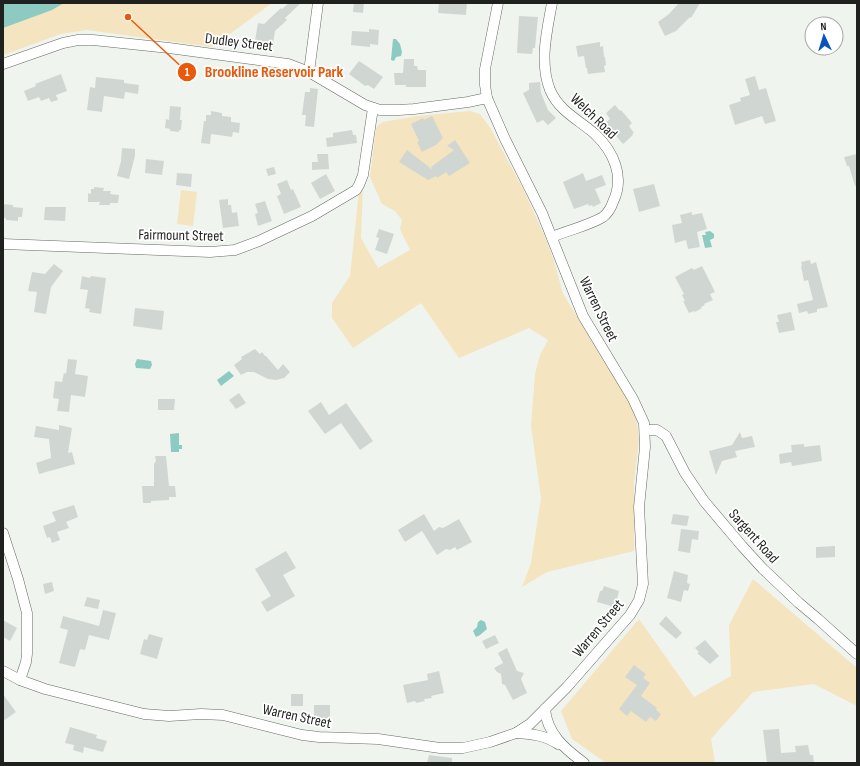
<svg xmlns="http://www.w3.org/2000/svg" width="860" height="766" viewBox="0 0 860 766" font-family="'Sofia Sans Condensed',sans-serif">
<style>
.green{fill:#f4e4c0}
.water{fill:#8dcac2}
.building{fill:#d0d7d3}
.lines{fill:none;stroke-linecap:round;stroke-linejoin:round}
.minor-casing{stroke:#656963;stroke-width:11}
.minor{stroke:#fff;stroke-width:10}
.labels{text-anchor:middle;stroke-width:3.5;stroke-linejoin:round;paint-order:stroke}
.street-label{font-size:15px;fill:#1f211e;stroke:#fff}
.leader{fill:none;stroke:#e8590c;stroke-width:1.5}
.callout-dot{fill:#e8590c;stroke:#fff;stroke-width:1.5}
.mark-label{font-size:12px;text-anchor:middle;font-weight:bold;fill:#fff}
.callout-label{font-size:16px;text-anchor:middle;font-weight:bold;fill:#e8590c;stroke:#fff;stroke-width:3.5;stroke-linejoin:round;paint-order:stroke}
</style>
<rect width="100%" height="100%" fill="#f0f4ee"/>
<!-- green -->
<g class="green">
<path d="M3,3h269l-60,44 -125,-17 -26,4 -58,21z"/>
<path d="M470,111l10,3 11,15 33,62 21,46 9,24 9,33 70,114 4,14 2,18 -5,43v68l-87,21 -25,15 9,-24 10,-65 -10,-72 4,-52 5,-19 8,-15 -19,-12 -70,30 -38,-55 -68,45 -21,-30v-15l18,-27 9,-85 4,-6 -2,53 17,30 32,-18 -10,-21 2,-9 -7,-9 -13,-7 -12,-27 6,-48 2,-4 5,-3 34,-6z"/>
<path d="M181,190l16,2 -4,34 -16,-2z"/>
<path d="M753,579l104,89v38l-43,-22 -61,8 -42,47 4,24h-109l-34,-24 -11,-28 78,-92 55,78 37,-21 -2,-51z"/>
</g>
<!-- water -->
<g class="water">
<path d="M3,3h61l-12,7 -49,18z"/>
<path d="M393,39h3l4,5 2,8 -1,4 -5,1 -2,4 -3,-1z"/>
<path d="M710,231l4,3v4l-4,2 2,7 -7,1 -3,-13h4l-1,-3z"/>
<path d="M137,359l14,2 1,4 -2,4 -14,-1 -1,-4z"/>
<path d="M229,371l5,5 -13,10 -4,-6z"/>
<path d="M179,433v12h3v4h-3v3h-8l-1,-18z"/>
<path d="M481,620l4,2 2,7 -7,6 -4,2 -3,-6 4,-4 1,-5z"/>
</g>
<!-- building -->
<g class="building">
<path d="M289,3h12l-16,15 2,2 -12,11 -2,12 -18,-2 3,-18 6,1 17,-16 1,1z"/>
<path d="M354,3h10l-1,10 -10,-1z"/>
<path d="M439,3h28l-1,12 -28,-2z"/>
<path d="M679,3h21l-9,15 -1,-1 -14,14 -11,5 -7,-14 11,-8z"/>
<path d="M519,16l19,1 -3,31h-2l-1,6 -15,-1z"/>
<path d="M369,29l10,1 -1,15 -8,-1v3l-19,-2 1,-14 17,1z"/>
<path d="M600,42v5l3,-1 1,11h1l1,8 -2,1 1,6 -17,2 -1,-6h-1l-2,-12 -6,1 -2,-11z"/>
<path d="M404,59h10v7h3l1,4h8v17h-20v-2h-11l-1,-12h9z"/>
<path d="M359,61l24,16 -9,12 -6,-4 -3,1 -16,-12z"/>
<path d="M61,74l6,17 -11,4 2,5 -7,2 -2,-4 -8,3 -2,-4 -11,4 -4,-10 12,-5 -1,-2z"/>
<path d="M755,76l4,14 7,-2 10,33 -11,3 -3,-8 -27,9 -6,-20 12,-4 -1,-3 10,-3 -5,-16z"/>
<path d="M96,77l28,3v3l15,2 -1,9 -13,-2 -1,7 -20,-3 -2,16 -15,-2 3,-23 5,1z"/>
<path d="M540,82l1,11 7,17 8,8 -8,7 -5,-5 -6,3 -14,-30 6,-3v-7z"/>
<path d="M310,88l8,1 -4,38 -9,-1 1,-11h-4l3,-23h5z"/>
<path d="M615,105l5,6 1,-1 11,13 -3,3 5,7 -2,1 1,1 -10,9 -18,-21 5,-4 -4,-6z"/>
<path d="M170,106l11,1 -1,13h2l-1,10h-2v2l-9,-1v-2l-5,-1 1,-9 3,1z"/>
<path d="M211,111l11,2v3l9,1v5l9,1 -1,10 -6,-1 -1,5 -21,-3 -1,10 -9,-1 3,-22h2v-6h5z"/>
<path d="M432,116l11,22 -7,7 -14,7 -5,-10 2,-1 -8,-17 12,-6 1,2z"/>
<path d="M352,130l1,5h3l1,8 -30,4 -1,-9 7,-1v-4z"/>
<path d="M455,140l15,23 -21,13 -3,-4 -9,6 -1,-2 -8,4 -29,-18 8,-12 26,20 -2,-3 23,-17 -7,-4z"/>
<path d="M122,148l13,1v7l-6,23 -12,-3 4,-15z"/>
<path d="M317,154h11l1,15 -17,1v-8h6z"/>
<path d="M857,154v31l-2,1 -6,-20h-2l-3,-9z"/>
<path d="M146,159l18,2 -2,14 -17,-2z"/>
<path d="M274,167l2,7 -8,2 -2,-7z"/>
<path d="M177,173l15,1 -1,13 -15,-2z"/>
<path d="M583,173l3,8 16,-6 4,10 -11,4 6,14 -8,4 -1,-2 -3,1 -1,-2 -14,5 -11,-27z"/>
<path d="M326,174l9,17 -15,8 -9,-16z"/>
<path d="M287,180l4,10 2,-1 8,18 -17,7 -7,-18 4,-2 -4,-10z"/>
<path d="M654,184l6,22 -21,6 -6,-23z"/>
<path d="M94,187l10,1 -1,3h8l-1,3 9,1 -1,8h-8v2h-11l1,-3h-12v-9l3,1v-5h3z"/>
<path d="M228,199v6h3l1,8 5,-1 2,14 -16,2 -4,-28z"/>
<path d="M265,201l7,20 -14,5 -3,-12 3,-1 -3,-9z"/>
<path d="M3,204l10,1v2l10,1 -1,9h-4v4l-12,-1v-2h-3z"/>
<path d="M45,207h21l-1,14 -21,-1z"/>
<path d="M692,212v3l10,-2 5,16 -10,3 3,15 -12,2 -2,-9 -11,3 -3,-18 10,-2 -2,-8z"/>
<path d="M379,229l15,5 -7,20 -12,-4 4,-12 -3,-1z"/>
<path d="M810,260l1,4 5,-2 12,45 -11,2v3l-9,2 -1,-3 -8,2 -2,-9 16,-4 -5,-20 -4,1 -3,-15h1l-1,-4z"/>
<path d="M54,264l9,7 -12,16 -5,27 -12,-2 3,-20 -9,-1 4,-19 13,2z"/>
<path d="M702,266l13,26 -5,2 3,6 -9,4 1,1 -4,2 1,1 -7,4 -1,-1 -5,2 -6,-12h2l-3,-6 2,-1 -9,-17 17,-9 2,2z"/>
<path d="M82,276l8,2 1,-2 15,2 -5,36 -12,-2 1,-3 -5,-1 3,-18 -8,-1z"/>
<path d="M135,308l29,3 -2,19 -29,-4z"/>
<path d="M791,312l4,18 -16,3 -3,-11h3l-2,-7z"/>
<path d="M255,349l5,5 2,-2 3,4h1l12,14 5,-6 7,8 -6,6 -8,2 -8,-1 -14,-7h-7l-6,3 -7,-10 8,-6 -1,-2z"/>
<path d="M68,359l9,1 -2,14 13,2 -3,21 -14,-2 -2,17 -12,-1 2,-12 -6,-1 2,-17 7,1 2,-9 2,1z"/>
<path d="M239,393l7,10 -10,6 -7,-9z"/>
<path d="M158,399h17l-1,11h-16z"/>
<path d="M321,402l8,13 17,-12 27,38 -13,9 -19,-27 -16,11 -17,-23z"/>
<path d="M59,425l13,3 -4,25 4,-1 3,12 -36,10 -3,-11 15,-5 -2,-19 -15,-2 2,-11 23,4z"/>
<path d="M740,432l2,6 10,-2 3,11 -20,4 2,6 -15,4 -6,14 -7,-24 23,-6z"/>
<path d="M804,444v3l16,-2 2,16 -30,5 -1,-4 -11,2 -1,-10 13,-2 -1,-7z"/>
<path d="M155,456h11l3,30h6l1,11h-7v3l-18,1v2h-8l-1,-17h12v-22l2,-3z"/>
<path d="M74,505l4,12 -12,5 3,6 -12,4 3,8 -8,3 -2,-6 -3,1 -4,-12 13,-5 -4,-9z"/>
<path d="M424,514l10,17 5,-4 4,1 16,-9 13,23 -15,8 -2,-3 -5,3 -4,-1 -9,6 -15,-24 -17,11 -7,-12z"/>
<path d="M673,514l16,2 -2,10 -16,-2z"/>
<path d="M681,529l18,2 -1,9 -6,-1 -2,14 -12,-2z"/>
<path d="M835,546v11l-19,1v-11z"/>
<path d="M286,551l10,17 -13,7 12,21 -28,16 -6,-10 10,-6 -16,-27z"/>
<path d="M674,571l14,4 -1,8 3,1 -2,7 -4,-1 -3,12 -14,-4z"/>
<path d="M52,582l2,9 -9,3 -2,-10z"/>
<path d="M604,586l15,5 -4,16 -18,-5 3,-11h2z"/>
<path d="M87,597l13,3 -2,9 -14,-3z"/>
<path d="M103,610l13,3 -7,27 -20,-5 -4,15 -5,-1 -5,18 -16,-4 9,-33 -8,-2 3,-12 36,10z"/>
<path d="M666,616l16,17 -6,6 -17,-15z"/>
<path d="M3,620l14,8 -7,13 -7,-4z"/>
<path d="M149,634l14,4 -6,21 -17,-5 4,-15 3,1z"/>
<path d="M495,635l4,8 -13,6 -4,-8z"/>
<path d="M705,640l14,16 -9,8 -13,-11 2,-1 -4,-4z"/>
<path d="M507,648l10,23 7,2 -3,6 6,14 -14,7 -8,-15 -3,-1 -1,-10 -4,-2 -3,-4 9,-5 -5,-10z"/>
<path d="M634,665l12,9 -3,4 7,5 -9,13 16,12 -1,2 5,4 -5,7 -6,-4 -4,5 -15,-11 -4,5 -8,-7 18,-24 -12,-8z"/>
<path d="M439,671l5,22 -13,3 1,2 -8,1 1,2 -9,2 -1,-2 -8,2 -4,-18 25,-5 -1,-6z"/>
<path d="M3,694l13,18 -13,9z"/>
<rect x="291" y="694" width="12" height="12"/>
<rect x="314" y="705" width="16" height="16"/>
<path d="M70,727l27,8 -1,3 11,3 -4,11 -19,-5 -1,6 -10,-3 1,-5 -9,-2z"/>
<path d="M779,729l2,24 15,-1 -1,-6 13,-1 2,10h3l1,8h-47l-4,-33z"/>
<path d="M429,755l23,3v5h-25z"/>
</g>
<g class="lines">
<defs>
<g id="minor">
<path d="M552,3c-5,28 -13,59 -2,87 9,21 29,30 45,44 19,18 30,43 18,68 -2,6 -5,11 -10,15 -15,9 -35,13 -51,20"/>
<path d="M3,64l60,-21 15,-3h15l76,8 119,16 21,8 56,33 15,5h19l15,-1 54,-7 19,-4"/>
<path d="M309,72l9,-69"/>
<path d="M3,244l207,8 25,-2 24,-9 53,-25 44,-26 3,-5 4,-10 10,-67"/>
<path d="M645,430h12l9,6 19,37 19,28 38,45 21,23 36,34 19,16 39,35"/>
<path d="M3,533l15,46 9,34v41l-1,8 -6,18"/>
<path d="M3,671l17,9 25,9 99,25 25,2 32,-2 22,1 79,20 17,2 59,2 62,9h23l27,-6 26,-9 14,-9 37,-37 63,-72 9,-15 4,-16 -4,-77 6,-60 -1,-24 -11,-24 -50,-83 -41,-103 -37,-74 -18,-41 -2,-13v-16l13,-66"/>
<path d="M545,709c2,25 20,40 39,54"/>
<path d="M516,733c16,1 28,2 42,11"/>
</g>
</defs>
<!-- minor casing -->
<use href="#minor" class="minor-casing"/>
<!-- minor -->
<use href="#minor" class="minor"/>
</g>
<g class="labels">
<!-- street labels -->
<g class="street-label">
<text transform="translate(239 42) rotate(7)" y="5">Dudley Street</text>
<text transform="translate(594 116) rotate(44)" y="5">Welch Road</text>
<text transform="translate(181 235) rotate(1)" y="5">Fairmount Street</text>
<text transform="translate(599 309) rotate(64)" y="5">Warren Street</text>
<text transform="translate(754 536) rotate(48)" y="5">Sargent Road</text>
<text transform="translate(598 628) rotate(-50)" y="5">Warren Street</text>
<text transform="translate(297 716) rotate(12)" y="5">Warren Street</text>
</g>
</g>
<!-- callouts -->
<path class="leader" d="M128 17L187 72"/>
<g class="callout-dot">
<circle cx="128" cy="17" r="4"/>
<circle cx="187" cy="72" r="10"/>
</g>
<g class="mark-label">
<text x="187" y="76">1</text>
</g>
<g class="callout-label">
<text x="274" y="77">Brookline Reservoir Park</text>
</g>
<!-- border -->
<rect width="860" height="766" fill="none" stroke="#1f211e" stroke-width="8"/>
<!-- north arrow -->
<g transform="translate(824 36) rotate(356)"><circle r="19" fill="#ffffff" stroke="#a5a6a5"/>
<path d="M0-3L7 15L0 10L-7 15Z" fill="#0953bd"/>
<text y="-6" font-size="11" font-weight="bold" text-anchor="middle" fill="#1f211e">N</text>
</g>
</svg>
